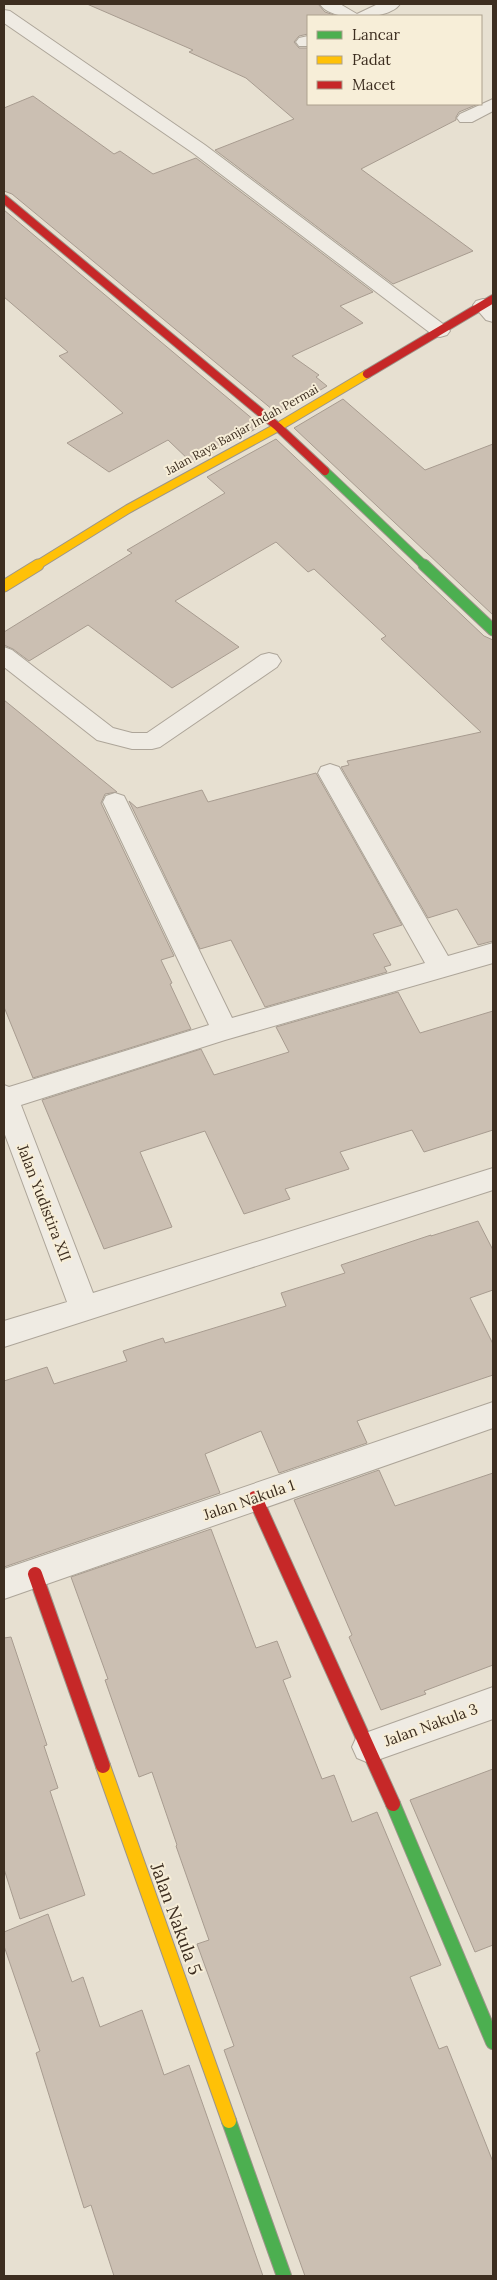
<svg xmlns="http://www.w3.org/2000/svg" width="497" height="2280" viewBox="0 0 497 2280" font-family="Lora,serif">
<style>
.building{fill:#cbbfb2;stroke:#a89c90}
.lines{fill:none;stroke-linecap:round;stroke-linejoin:round}
.street-casing{stroke:#ada599;stroke-width:2}
.fast-far2-casing{stroke:#9c958a;stroke-width:10}
.fast-far1-casing{stroke:#9c958a;stroke-width:13}
.fast-casing{stroke:#9c958a;stroke-width:16}
.slow-far2-casing{stroke:#9c958a;stroke-width:10}
.slow-far1-casing{stroke:#9c958a;stroke-width:13}
.slow-casing{stroke:#9c958a;stroke-width:16}
.jam-far1-casing{stroke:#9c958a;stroke-width:10}
.jam-casing{stroke:#9c958a;stroke-width:16}
.street{fill:#efebe3;fill-rule:evenodd}
.fast-far2{stroke:#4caf50;stroke-width:8}
.fast-far1{stroke:#4caf50;stroke-width:11}
.fast{stroke:#4caf50;stroke-width:14}
.slow-far2{stroke:#ffc107;stroke-width:8}
.slow-far1{stroke:#ffc107;stroke-width:11}
.slow{stroke:#ffc107;stroke-width:14}
.jam-far1{stroke:#c62828;stroke-width:8}
.jam{stroke:#c62828;stroke-width:14}
.labels{text-anchor:middle;stroke-width:4;stroke-linejoin:round;paint-order:stroke}
.far-street-label{font-size:12px;fill:#3d2e20;stroke:#f7eed8}
.street-label{font-size:15px;fill:#3d2e20;stroke:#f7eed8}
.near-street-label{font-size:18px;fill:#3d2e20;stroke:#f7eed8}
</style>
<rect width="100%" height="100%" fill="#e7e0d1"/>
<!-- building -->
<g class="building">
<path d="M87,4h231l7,8 12,4h-29v18l-9,2 -5,6 5,6h9v56h170l-19,8 -3,5v3l-95,49 112,82 -80,33 -178,-134 79,-31 -48,-41 -57,-26 4,-2z"/>
<path d="M33,96l81,58 6,-3 33,23 43,-16 177,134 -33,14 23,17 -71,33 27,19 -3,2 11,9 -48,29 -267,-221 -8,-3v-83z"/>
<path d="M4,210l257,216 -69,37 -24,-23 -59,32 -42,-29 56,-30 -64,-57 9,-4 -64,-55z"/>
<path d="M343,399l82,71 68,-26v171l-199,-187z"/>
<path d="M276,439l208,197 9,4v301l-15,4 -21,-36 -29,9 -87,-151 8,-2 -2,-4 134,-29 -100,-93 5,-3 -72,-67 -6,3 -32,-30 -101,59 64,46 -67,41 -84,-63 -59,36 -16,-12 -9,-4v-13l128,-79 -5,-3 98,-57 -18,-16z"/>
<path d="M4,700l113,92 -12,2 -4,9 73,153 -13,4 11,23 -2,1 21,45 -158,49 -29,-71z"/>
<path d="M316,773l86,152 -29,9 18,31 -7,2 3,5 -122,35 -34,-67 -31,9 -71,-148 8,7 65,-18 6,12z"/>
<path d="M398,992l22,41 73,-22v119l-69,22 -12,-22 -72,22 9,17 -64,20 5,10 -46,15 -39,-83 -65,21 32,75 -68,22 -62,-149 159,-51 13,26 75,-23 -13,-25z"/>
<path d="M478,1221l15,29v40l-23,8 23,46v31l-136,46 10,22 -88,30 -18,-42 -56,23 15,39 -216,74v-186l43,-14 7,17 73,-23 -4,-10 40,-13 2,5 121,-37 -5,-13 64,-20 -4,-8 90,-30v1z"/>
<path d="M379,1470l16,36 98,-33v192l-69,26 2,3 -45,16 -32,-73 3,-2 -58,-135z"/>
<path d="M211,1529l45,119 21,-7 14,36 -8,3 39,99 12,-4 18,47 25,-10 64,153 -31,12 29,72 8,-3 46,116v114h-188l-81,-226 10,-4 -37,-102 12,-4 -33,-94 1,-1 -25,-73 -13,5 -34,-97 3,-1 -37,-102z"/>
<path d="M11,1637l36,108 -3,1 14,42 -8,3 35,104 -65,24 -16,-50v-231z"/>
<path d="M493,1769v176l-18,7 -65,-152z"/>
<path d="M48,1914l24,68 11,-5 17,50 42,-17 22,65 25,-10 74,211h-149l-23,-71 -7,3 -48,-155 4,-2 -36,-105v-14z"/>
</g>
<g class="lines">
<defs>
<g id="street">
<path d="M320,4h20l17,10 21,-10h22c-11,17 -70,18 -80,0z"/>
<path d="M4,10l6,1 195,134 242,182 3,4 -3,4 -7,2 -7,-2 -240,-182 -189,-130z"/>
<path d="M308,36v10h-9l-3,-4 3,-4z"/>
<path d="M493,99v12l-21,11h-12l-3,-4 3,-4z"/>
<path d="M483,299l7,2 3,3v18l-7,-2 -13,-15 3,-4z"/>
<path d="M4,647l8,3 101,78 19,5h15l114,-78 8,-2 8,2 4,6 -4,6 -117,80 -8,2h-20l-35,-9 -93,-73z"/>
<path d="M330,764l9,3 109,189 45,-13v20l-268,77 -204,65 72,188 400,-125v22l-489,157v-26l63,-19 -63,-170v-47l5,2 200,-62 -106,-223 3,-6 9,-3 9,3 3,6 105,216 193,-55 -107,-190 3,-6z"/>
<path d="M493,1402v26l-489,171v-30z"/>
<path d="M493,1687v32l-124,44 -12,-5 -5,-11 5,-11z"/>
</g>
<path id="fast-far2" d="M325,471l100,95"/>
<path id="fast-far1" d="M424,565l69,65"/>
<g id="fast">
<path d="M393,1804l100,238"/>
<path d="M229,2121l55,155"/>
</g>
<path id="slow-far2" d="M36,566l92,-57 150,-82 89,-53"/>
<path id="slow-far1" d="M4,586l34,-21"/>
<path id="slow" d="M103,1766l126,355"/>
<g id="jam-far1">
<path d="M4,199l274,228 47,44"/>
<path d="M367,374l126,-75"/>
</g>
<g id="jam">
<path d="M255,1498l138,306"/>
<path d="M35,1574l68,192"/>
</g>
</defs>
<!-- street casing -->
<use href="#street" class="street-casing"/>
<!-- fast-far2 casing -->
<use href="#fast-far2" class="fast-far2-casing"/>
<!-- fast-far1 casing -->
<use href="#fast-far1" class="fast-far1-casing"/>
<!-- fast casing -->
<use href="#fast" class="fast-casing"/>
<!-- slow-far2 casing -->
<use href="#slow-far2" class="slow-far2-casing"/>
<!-- slow-far1 casing -->
<use href="#slow-far1" class="slow-far1-casing"/>
<!-- slow casing -->
<use href="#slow" class="slow-casing"/>
<!-- jam-far1 casing -->
<use href="#jam-far1" class="jam-far1-casing"/>
<!-- jam casing -->
<use href="#jam" class="jam-casing"/>
<!-- street -->
<use href="#street" class="street"/>
<!-- fast-far2 -->
<use href="#fast-far2" class="fast-far2"/>
<!-- fast-far1 -->
<use href="#fast-far1" class="fast-far1"/>
<!-- fast -->
<use href="#fast" class="fast"/>
<!-- slow-far2 -->
<use href="#slow-far2" class="slow-far2"/>
<!-- slow-far1 -->
<use href="#slow-far1" class="slow-far1"/>
<!-- slow -->
<use href="#slow" class="slow"/>
<!-- jam-far1 -->
<use href="#jam-far1" class="jam-far1"/>
<!-- jam -->
<use href="#jam" class="jam"/>
</g>
<g class="labels">
<!-- far-street labels -->
<g class="far-street-label">
<text transform="translate(242 430) rotate(-29)" y="4">Jalan Raya Banjar Indah Permai</text>
</g>
<!-- street labels -->
<g class="street-label">
<text transform="translate(44 1203) rotate(69)" y="5">Jalan Yudistira XII</text>
<text transform="translate(249 1500) rotate(-19)" y="5">Jalan Nakula 1</text>
<text transform="translate(431 1725) rotate(-20)" y="5">Jalan Nakula 3</text>
</g>
<!-- near-street labels -->
<g class="near-street-label">
<text transform="translate(176 1919) rotate(70)" y="6">Jalan Nakula 5</text>
</g>
</g>
<!-- border -->
<rect width="497" height="2280" fill="none" stroke="#3d2e20" stroke-width="10"/>
<!-- legend -->
<rect x="307" y="15" width="175" height="90" fill="#f7eed8" stroke="#ada18e"/>
<rect x="317" y="31" width="25" height="8" fill="#4caf50" stroke="#ada18e"/>
<text x="352" y="40" font-size="15" fill="#3d2e20">Lancar</text>
<rect x="317" y="56" width="25" height="8" fill="#ffc107" stroke="#ada18e"/>
<text x="352" y="65" font-size="15" fill="#3d2e20">Padat</text>
<rect x="317" y="81" width="25" height="8" fill="#c62828" stroke="#ada18e"/>
<text x="352" y="90" font-size="15" fill="#3d2e20">Macet</text>
</svg>
